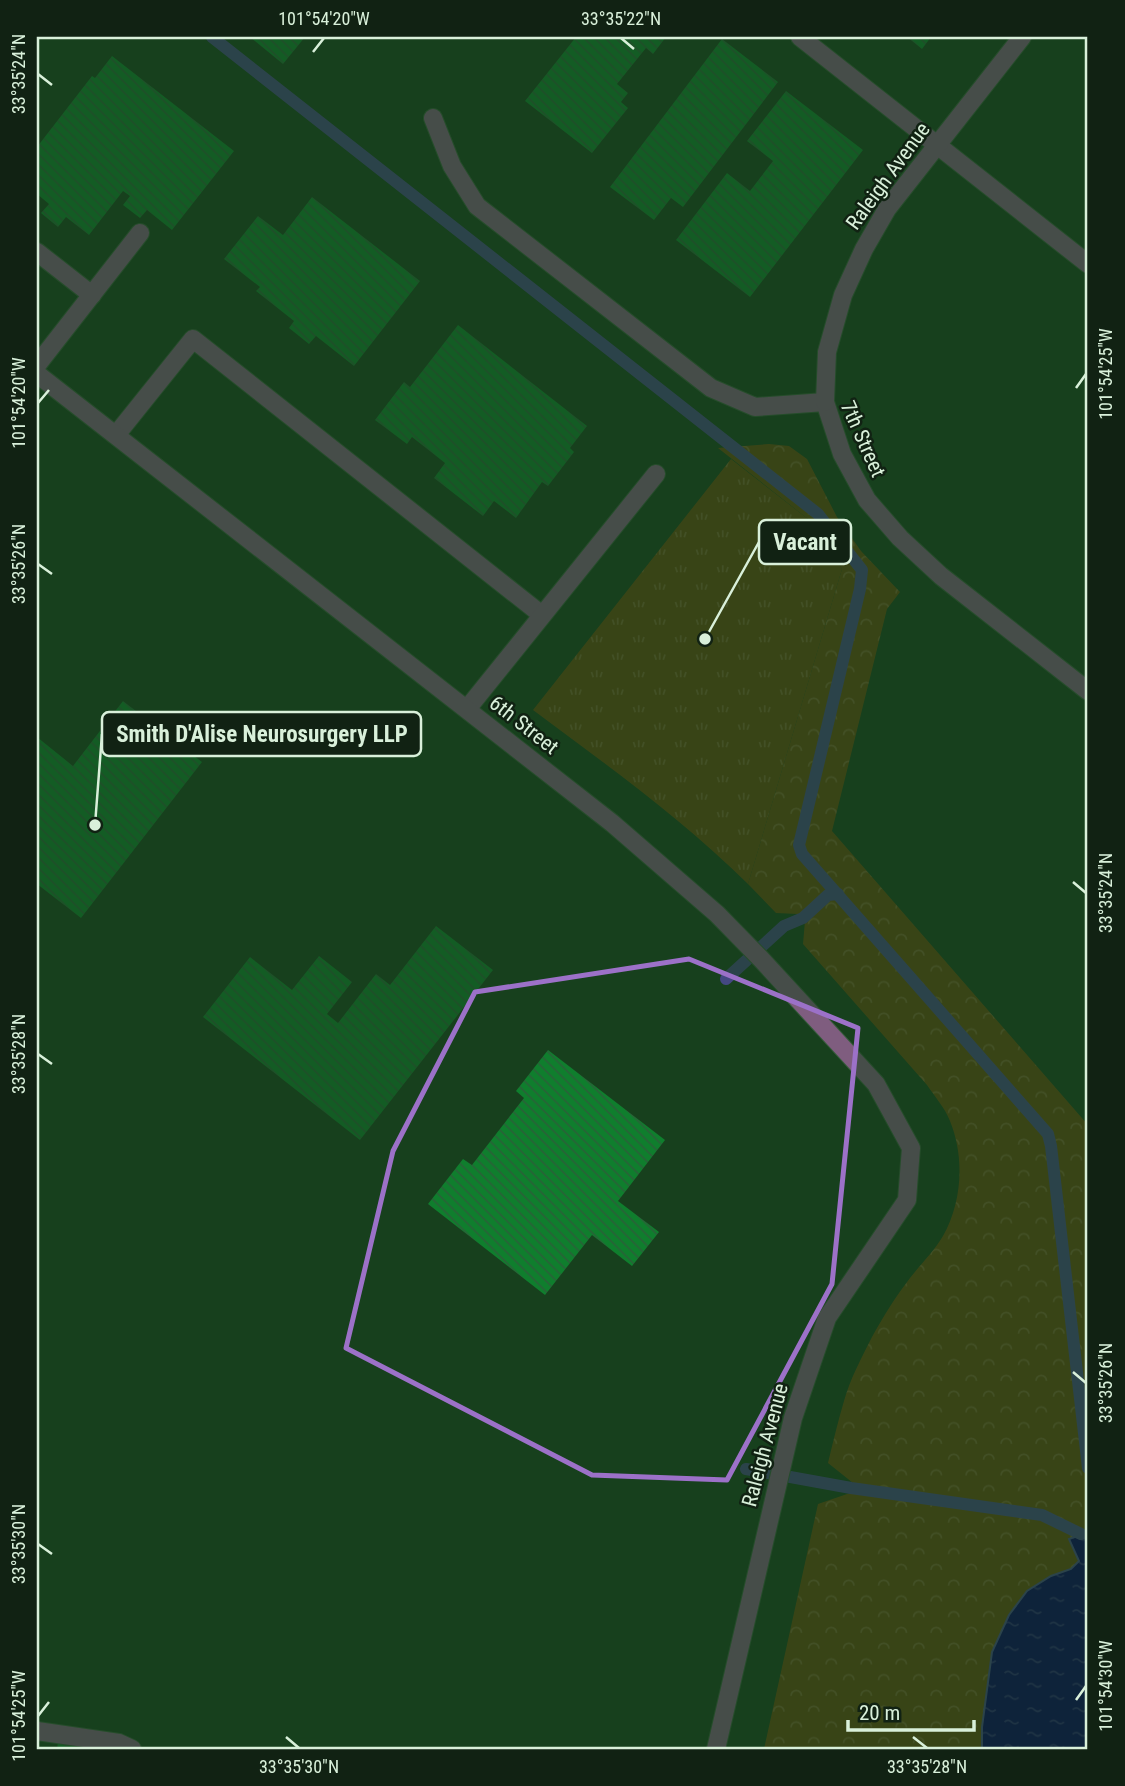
<svg xmlns="http://www.w3.org/2000/svg" width="1125" height="1786" viewBox="0 0 1125 1786" font-family="'Roboto Condensed',sans-serif">
<style>
.grass{fill:url(#grass-tufts)}
.forest{fill:url(#forest-crowns)}
.water{fill:url(#water-ripples);stroke:#444882;stroke-width:2}
.lines{fill:none;stroke-linecap:round;stroke-linejoin:round}
.stream{stroke:#444882;stroke-width:12}
.building{fill:url(#building-back-hatch)}
.lane-casing{stroke:#365c3b;stroke-width:20}
.street-casing{stroke:#365c3b;stroke-width:20}
.lane{stroke:#7f5d7f;stroke-width:18}
.street{stroke:#7f5d7f;stroke-width:18}
.marked{fill:none;stroke:#9c71c8;stroke-width:5;stroke-linejoin:round}
.ticks{fill:none;stroke:#d9f0da;stroke-width:2.5}
.labels{text-anchor:middle;stroke-width:5;stroke-linejoin:round;paint-order:stroke}
.street-label{font-size:21px;fill:#d9f0da;stroke:#112213}
.leader{fill:none;stroke:#d9f0da;stroke-width:2.5}
.callout-dot{fill:#d9f0da;stroke:#112213;stroke-width:2.5}
.callout{fill:#112213;stroke:#d9f0da;stroke-width:2.5}
.callout-label{font-size:23px;text-anchor:middle;font-weight:bold;fill:#d9f0da}
.neatline{fill:none;stroke:#d9f0da;stroke-width:2.5}
.ticks-label{font-size:18px;text-anchor:middle;fill:#d9f0da}
</style>
<defs>
<pattern id="grass-tufts" width="24" height="20" patternUnits="userSpaceOnUse" patternTransform="scale(1.75)"><rect width="24" height="20" fill="#614a0f"/><path d="M3 7l-1-3M5 7V3M7 7l1-3M15 17l-1-3M17 17v-4M19 17l1-3" fill="none" stroke="#776431"/></pattern>
<pattern id="forest-crowns" width="20" height="18" patternUnits="userSpaceOnUse" patternTransform="scale(1.75)"><rect width="20" height="18" fill="#614a0f"/><path d="M2 6a3 3 0 1 1 6 0M12 15a3 3 0 1 1 6 0" fill="none" stroke="#776431"/></pattern>
<pattern id="water-ripples" width="26" height="14" patternUnits="userSpaceOnUse" patternTransform="scale(1.75)"><rect width="26" height="14" fill="#04005d"/><path d="M2 4q2-2 4 0t4 0M15 11q2-2 4 0t4 0" fill="none" stroke="#282674"/></pattern>
<pattern id="building-back-hatch" width="6" height="6" patternUnits="userSpaceOnUse" patternTransform="scale(1.75)"><rect width="6" height="6" fill="#0f7e2d"/><path d="M-1 5l2 2M0 0l6 6M5-1l2 2" fill="none" stroke="#286337"/></pattern>
</defs>
<rect width="100%" height="100%" fill="#17401d"/>
<!-- grass -->
<path class="grass" d="M731,459l82,64 29,46 -94,315c-66,-65 -141,-119 -215,-174z"/>
<!-- forest -->
<path class="forest" d="M769,444l20,2 18,13 30,58 24,34 39,41 -13,17 -55,222 256,294v624h-324l54,-245 32,-11 3,-10 -25,-20c5,-21 10,-42 16,-62 6,-22 18,-44 28,-64 11,-20 24,-41 38,-59 11,-14 24,-27 33,-42 19,-34 22,-78 7,-115 -5,-13 -15,-24 -23,-36l-124,-141 2,-23 -7,-7 -22,-1 -28,-29 94,-315 -29,-46 -95,-75z"/>
<!-- water -->
<path class="water" d="M1088,1532v217h-106v-22l10,-75 17,-37 18,-24 24,-15 20,-7 8,-8 -10,-22z"/>
<g class="lines">
<!-- stream -->
<g class="stream">
<path d="M212,37l606,477 44,56 -2,19 -61,256 3,9 246,280 3,12 37,322"/>
<path d="M726,979l58,-53 19,-8 25,-23 10,-1"/>
<path d="M746,1469l105,19 191,27 39,19"/>
</g>
</g>
<!-- building -->
<g class="building">
<path d="M250,37h55l-22,27z"/>
<path d="M576,37h90l-13,17 -7,-6 -29,36 11,9 -7,9 7,6 -36,45 -67,-52z"/>
<path d="M907,37h24l-9,12z"/>
<path d="M722,39l56,43 -95,125 -12,-9 -17,22 -44,-33z"/>
<path d="M112,56l122,95 -62,79 -25,-20 -7,8 -17,-13 7,-9 -7,-5 -34,44 -23,-18 -8,10 -17,-14 8,-9 -12,-10v-47l55,-71 3,2z"/>
<path d="M786,91l77,59 -113,147 -74,-57 51,-67 23,18 23,-30 -26,-20z"/>
<path d="M312,197l108,84 -66,85 -38,-30 -7,8 -20,-16 5,-7 -38,-30 4,-4 -36,-28 34,-43 25,19z"/>
<path d="M458,325l129,101 -17,22 4,4 -26,34 -6,-4 -26,36 -22,-17 -11,15 -49,-38 11,-15 -33,-26 -5,7 -32,-24 29,-38 6,5z"/>
<path d="M123,701l79,61 -121,156 -44,-34v-147l36,29z"/>
<path d="M436,926l57,44 -133,170 -157,-123 47,-60 42,33 27,-34 33,26 -25,32 11,9 38,-49 14,11z"/>
<path d="M548,1050l117,90 -47,61 41,31 -27,34 -40,-31 -47,60 -117,-91 35,-45 9,6 52,-67 -8,-7z"/>
<path d="M58,1742l42,6 -1,1h-42z"/>
</g>
<g class="lines">
<defs>
<g id="lane">
<path d="M800,37l288,227"/>
<path d="M37,252l55,43"/>
<path d="M37,365l103,-132"/>
<path d="M116,435l77,-96 349,276"/>
<path d="M467,709l189,-235"/>
<path d="M37,1731l82,12 13,6"/>
</g>
<g id="street">
<path d="M433,118l19,48 25,40 234,182 44,19 70,-5 17,52 25,46 33,38 41,38 147,115"/>
<path d="M37,374l575,449 105,91 44,45 115,125 35,64 -4,52 -80,118 -34,100 -77,331"/>
<path d="M825,402l2,-50 16,-57 21,-46 23,-40 135,-172"/>
</g>
</defs>
<!-- lane casing -->
<use href="#lane" class="lane-casing"/>
<!-- street casing -->
<use href="#street" class="street-casing"/>
<!-- lane -->
<use href="#lane" class="lane"/>
<!-- street -->
<use href="#street" class="street"/>
</g>
<!-- marked area -->
<path d="M0 0H1125V1786H0ZM689,959l169,69 -26,256 -105,196 -135,-5 -246,-127 47,-197 82,-159z" fill="#17401d" fill-opacity=".55" fill-rule="evenodd"/>
<path class="marked" d="M689,959l169,69 -26,256 -105,196 -135,-5 -246,-127 47,-197 82,-159z"/>
<!-- ticks -->
<path class="ticks" d="M621,38l13,11M313,52l11,-14M38,74l14,11M1076,388l10,-14M38,403l11,-13M38,564l14,10M1073,882l13,11M38,1054l14,10M1073,1372l13,11M38,1544l14,10M1076,1700l10,-14M38,1716l11,-14M286,1737l13,11M913,1737l14,11"/>
<g class="labels">
<!-- street labels -->
<g class="street-label">
<text transform="translate(888 176) rotate(-54)" y="7">Raleigh Avenue</text>
<text transform="translate(863 439) rotate(66)" y="7">7th Street</text>
<text transform="translate(524 725) rotate(38)" y="7">6th Street</text>
<text transform="translate(765 1445) rotate(-75)" y="7">Raleigh Avenue</text>
</g>
</g>
<!-- callouts -->
<path class="leader" d="M705 639L759 542M95 825L102 734"/>
<g class="callout-dot">
<circle cx="705" cy="639" r="7"/>
<circle cx="95" cy="825" r="7"/>
</g>
<g class="callout">
<rect x="759" y="520" width="92" height="44" rx="7"/>
<rect x="102" y="712" width="319" height="44" rx="7"/>
</g>
<g class="callout-label">
<text x="805" y="550">Vacant</text>
<text x="262" y="742">Smith D'Alise Neurosurgery LLP</text>
</g>
<!-- border -->
<rect width="1125" height="1786" fill="none" stroke="#112213" stroke-width="77"/>
<!-- scale -->
<path d="M848 1720v10h126v-10" fill="none" stroke="#d9f0da" stroke-width="3.5"/>
<text x="859" y="1720" font-size="21" fill="#d9f0da" stroke="#112213" stroke-width="5" paint-order="stroke">20 m</text>
<rect x="38" y="38" width="1048" height="1710" class="neatline"/>
<g class="ticks-label">
<text x="324" y="25">101°54'20"W</text>
<text x="621" y="25">33°35'22"N</text>
<text transform="translate(19 74) rotate(-90)" y="6">33°35'24"N</text>
<text transform="translate(1106 374) rotate(-90)" y="6">101°54'25"W</text>
<text transform="translate(19 403) rotate(-90)" y="6">101°54'20"W</text>
<text transform="translate(19 564) rotate(-90)" y="6">33°35'26"N</text>
<text transform="translate(1106 893) rotate(-90)" y="6">33°35'24"N</text>
<text transform="translate(19 1054) rotate(-90)" y="6">33°35'28"N</text>
<text transform="translate(1106 1383) rotate(-90)" y="6">33°35'26"N</text>
<text transform="translate(19 1544) rotate(-90)" y="6">33°35'30"N</text>
<text transform="translate(1106 1686) rotate(-90)" y="6">101°54'30"W</text>
<text transform="translate(19 1716) rotate(-90)" y="6">101°54'25"W</text>
<text x="299" y="1773">33°35'30"N</text>
<text x="927" y="1773">33°35'28"N</text>
</g>
</svg>
